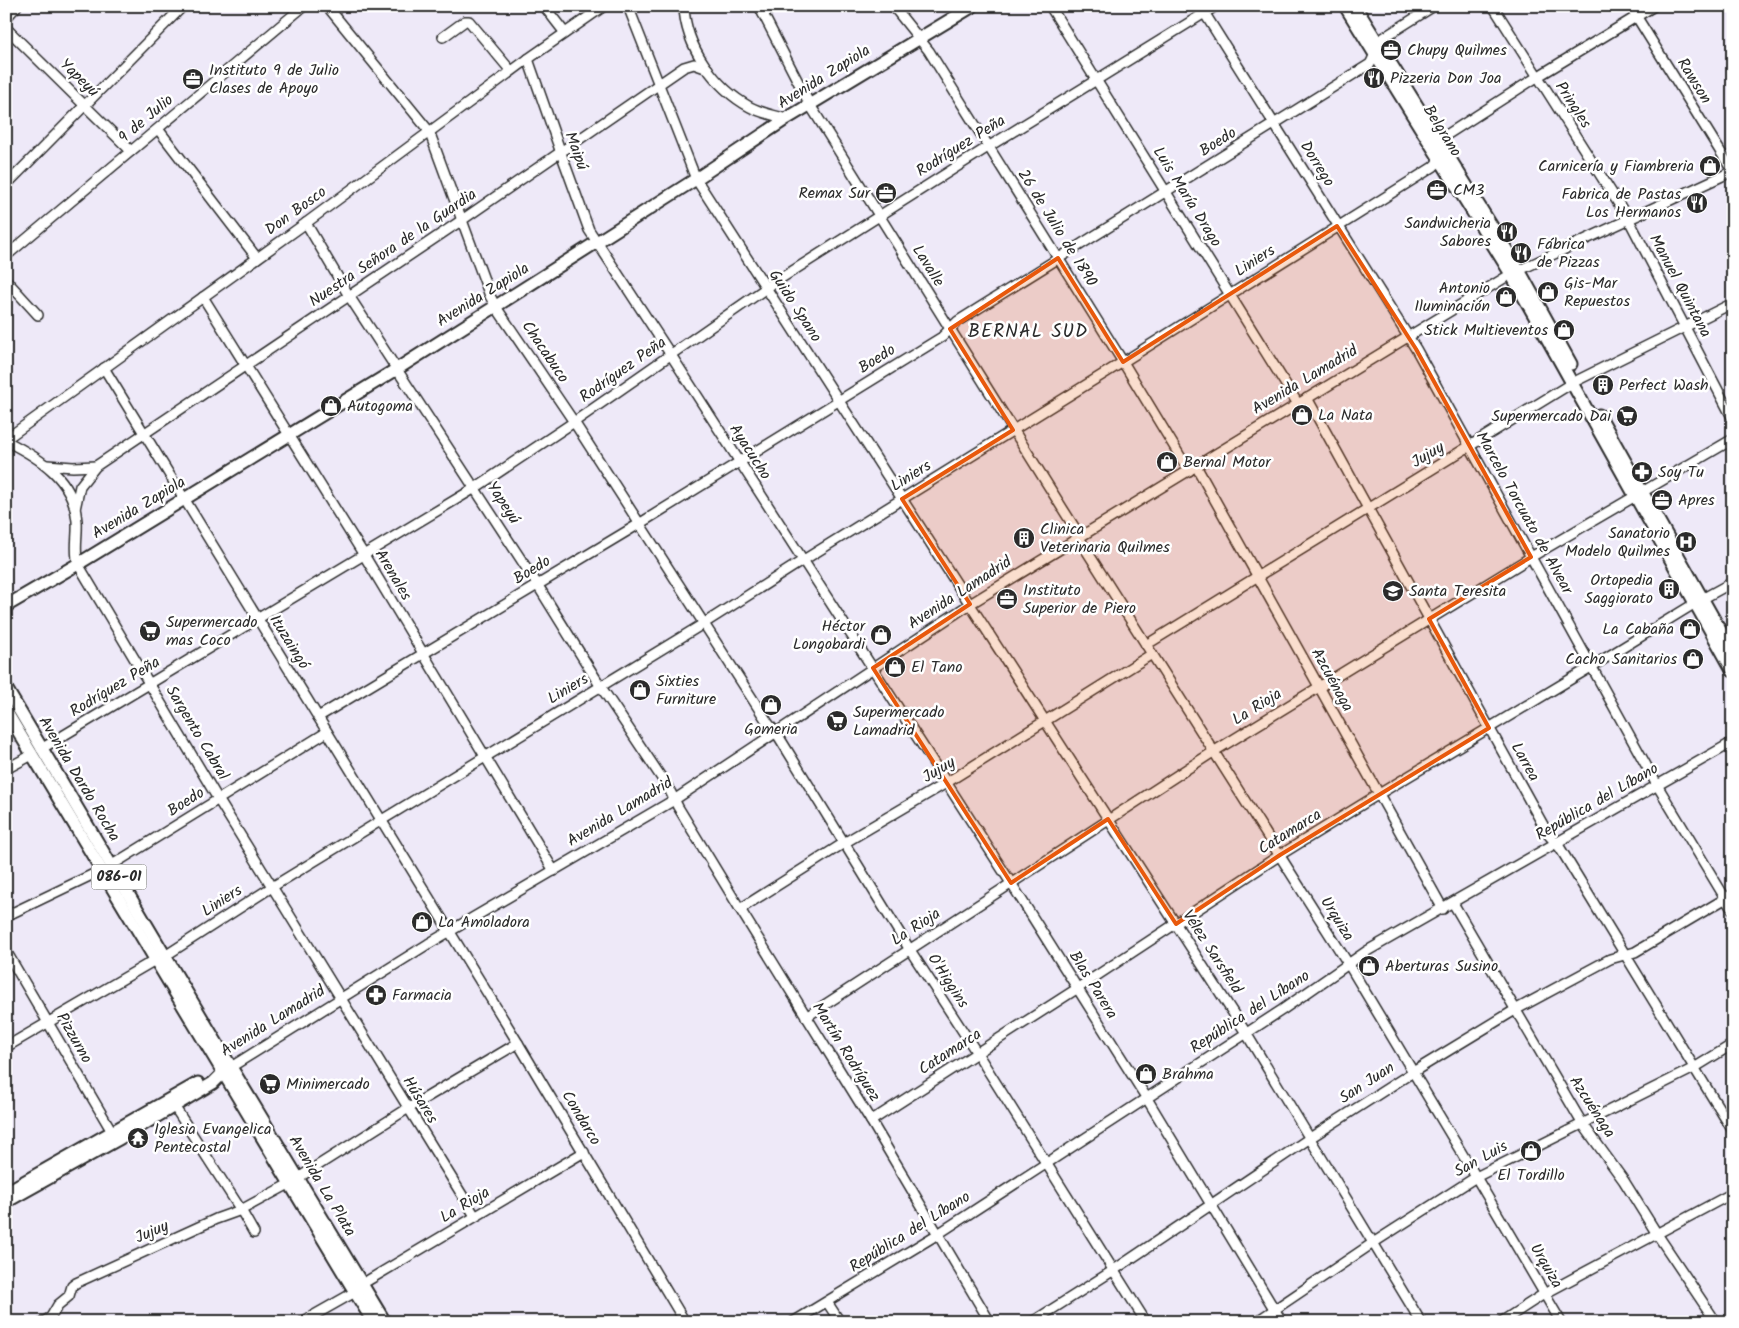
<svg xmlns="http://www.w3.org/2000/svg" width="1739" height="1328" font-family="Kalam,sans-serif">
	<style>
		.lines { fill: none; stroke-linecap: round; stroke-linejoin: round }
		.minor-casing { stroke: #2b2b2b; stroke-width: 12 }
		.major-casing { stroke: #2b2b2b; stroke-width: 15 }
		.minor { stroke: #fff; stroke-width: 9 }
		.major { stroke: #fff; stroke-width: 11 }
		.marked { fill: #e8590c; fill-opacity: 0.2; stroke: #e8590c; stroke-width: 4; stroke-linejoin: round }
		.labels { text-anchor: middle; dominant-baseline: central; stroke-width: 5; stroke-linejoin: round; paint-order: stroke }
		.shield { fill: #fff; stroke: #6b6b6b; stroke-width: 1 }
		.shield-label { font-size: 15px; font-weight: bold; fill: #2b2b2b }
		.poi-label { font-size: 16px; fill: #2b2b2b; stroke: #fff; text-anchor: start }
		.street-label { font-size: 16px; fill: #2b2b2b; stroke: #fff }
		.quarter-label { font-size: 19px; letter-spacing: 1px; fill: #2b2b2b; stroke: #fff }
	</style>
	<rect width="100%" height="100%" fill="#eee9f8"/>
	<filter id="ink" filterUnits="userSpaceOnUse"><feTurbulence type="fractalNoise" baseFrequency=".02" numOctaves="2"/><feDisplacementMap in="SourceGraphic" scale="10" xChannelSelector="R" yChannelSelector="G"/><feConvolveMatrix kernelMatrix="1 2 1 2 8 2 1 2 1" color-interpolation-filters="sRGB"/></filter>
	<g filter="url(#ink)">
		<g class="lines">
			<!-- minor casing -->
			<g class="minor-casing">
				<g id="minor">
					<path d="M327 6 429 131 490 296 496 307 574 422 768 723 779 737 910 950 977 1053 1146 1322"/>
					<path d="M544 6 565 33"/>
					<path d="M628 6 696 179 1246 1033 1421 1322"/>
					<path d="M684 6C685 46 715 88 750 107 761 113 774 115 786 119"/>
					<path d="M759 6 810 105 1076 530 1083 545 1349 965 1476 1177 1561 1322"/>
					<path d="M893 6 929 51 1123 362 1189 471"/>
					<path d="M1050 6 1298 404"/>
					<path d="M1200 6 1416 349 1657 785 1733 911"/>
					<path d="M1493 6 1629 220 1733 419"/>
					<path d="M1630 6 1733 172"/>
					<path d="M763 14 774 6"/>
					<path d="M6 18 17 6"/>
					<path d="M6 28 131 151"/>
					<path d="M443 37 465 21H469L511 71"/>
					<path d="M528 59 561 153 589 230 597 242 671 355 1011 883 1146 1097 1282 1322"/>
					<path d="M158 129 257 258"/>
					<path d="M6 185 183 6"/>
					<path d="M306 223 349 296 537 584 601 687 669 789 678 807 740 909 871 1121 990 1322"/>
					<path d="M6 256 304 6"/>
					<path d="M6 280 38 315"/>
					<path d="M203 297 364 555 554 871"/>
					<path d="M104 368 518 1043 685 1322"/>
					<path d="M1307 398 1548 834 1560 848 1733 1131"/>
					<path d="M6 439 306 223 528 59 604 6"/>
					<path d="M6 441C40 458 74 479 77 521 78 536 74 550 78 564L218 799 475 1216"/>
					<path d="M47 465 73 467 96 466"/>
					<path d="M1196 466 1443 909"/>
					<path d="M75 509 80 486 96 466 462 220 684 67 694 64 708 69"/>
					<path d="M1146 645 1572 383 1733 303"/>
					<path d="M318 717 639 524 942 337 958 321 1370 64C1376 55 1375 45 1383 38L1434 6"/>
					<path d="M41 749 475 488 574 422 772 284 988 147 1216 6"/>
					<path d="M6 769 32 755"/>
					<path d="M112 865 327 732"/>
					<path d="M1453 903 1582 1123 1624 1181 1657 1234 1716 1322"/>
					<path d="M740 909 844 843 946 783 1152 654"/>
					<path d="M6 916 102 870"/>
					<path d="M6 951 114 1135"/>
					<path d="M165 956 272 887 703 624 802 561 1123 362 1433 167 1437 163 1440 143 1445 136 1537 77 1654 6"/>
					<path d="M806 1017 1213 752 1531 557 1733 439"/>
					<path d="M6 1047 155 960"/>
					<path d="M231 1067 428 944 674 800 970 604 1511 274 1733 171"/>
					<path d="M174 1106 241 1210 254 1233"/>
					<path d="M871 1121 1078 988 1280 855 1379 794 1591 667 1702 599 1733 582"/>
					<path d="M298 1178 407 1109 518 1043"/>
					<path d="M362 1284 584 1152"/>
					<path d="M827 1302 840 1322"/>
					<path d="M43 1322 51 1317 58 1305 69 1296 72 1286 76 1283 216 1219 241 1210 289 1184"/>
					<path d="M302 1322 355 1292"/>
					<path d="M793 1322 938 1234 1282 1010 1367 951 1733 742"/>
					<path d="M1032 1322 1114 1270 1310 1138 1413 1072 1515 1010 1610 959 1635 952 1733 894"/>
					<path d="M1256 1322 1373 1243 1476 1177 1694 1068 1733 1044"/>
					<path d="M1501 1322 1544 1294 1733 1193"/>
				</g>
			</g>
			<!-- major casing -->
			<g class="major-casing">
				<g id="major">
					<path d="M1345 6 1511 274 1733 671"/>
					<path d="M1355 6 1519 270 1571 364"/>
					<path d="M1599 415 1733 653"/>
					<path d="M6 606 78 564 397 369 696 179 786 119 973 6"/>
					<path d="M6 688 231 1067 385 1322"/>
					<path d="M6 711 373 1322"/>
					<path d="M6 1192 198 1083"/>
					<path d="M6 1202 117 1140 213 1083 227 1069"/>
				</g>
			</g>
			<!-- minor -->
			<use href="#minor" class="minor"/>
			<!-- major -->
			<use href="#major" class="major"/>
		</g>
	</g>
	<!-- marked area -->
	<path class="marked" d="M1337 226 1416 349 1531 557 1429 619 1489 728 1280 855 1176 924 1108 819 1011 883 873 668 970 604 902 499 1013 430 950 329 1058 258 1123 362Z"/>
	<!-- icons -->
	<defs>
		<g id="office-disc" transform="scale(1.125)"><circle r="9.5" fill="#2b2b2b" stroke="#fff"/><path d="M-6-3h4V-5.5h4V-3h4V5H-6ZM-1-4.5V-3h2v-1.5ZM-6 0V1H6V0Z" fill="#fff"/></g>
		<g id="restaurant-disc" transform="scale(1.125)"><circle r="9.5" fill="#2b2b2b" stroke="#fff"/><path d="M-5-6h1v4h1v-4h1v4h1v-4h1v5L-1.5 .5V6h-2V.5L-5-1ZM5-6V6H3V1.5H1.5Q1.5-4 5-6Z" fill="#fff"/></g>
		<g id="shop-disc" transform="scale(1.125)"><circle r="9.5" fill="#2b2b2b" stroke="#fff"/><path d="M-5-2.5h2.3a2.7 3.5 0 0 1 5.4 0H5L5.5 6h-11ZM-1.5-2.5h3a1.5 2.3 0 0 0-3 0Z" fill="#fff"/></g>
		<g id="building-disc" transform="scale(1.125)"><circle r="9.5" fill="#2b2b2b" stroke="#fff"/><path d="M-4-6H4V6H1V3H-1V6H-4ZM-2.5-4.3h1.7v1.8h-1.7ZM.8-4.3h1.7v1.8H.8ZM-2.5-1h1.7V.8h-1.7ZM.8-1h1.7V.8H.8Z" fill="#fff"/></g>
		<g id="supermarket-disc" transform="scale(1.125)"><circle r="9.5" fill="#2b2b2b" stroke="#fff"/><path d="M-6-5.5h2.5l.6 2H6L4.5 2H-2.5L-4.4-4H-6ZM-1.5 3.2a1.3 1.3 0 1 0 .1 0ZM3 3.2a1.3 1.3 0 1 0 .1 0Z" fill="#fff"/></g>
		<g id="pharmacy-disc" transform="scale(1.125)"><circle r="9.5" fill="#2b2b2b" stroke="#fff"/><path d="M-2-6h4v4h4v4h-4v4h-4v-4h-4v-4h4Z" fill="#fff"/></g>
		<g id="hospital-disc" transform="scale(1.125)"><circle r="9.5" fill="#2b2b2b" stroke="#fff"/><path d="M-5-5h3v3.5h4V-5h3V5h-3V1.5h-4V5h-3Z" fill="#fff"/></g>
		<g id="school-disc" transform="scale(1.125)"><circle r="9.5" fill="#2b2b2b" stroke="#fff"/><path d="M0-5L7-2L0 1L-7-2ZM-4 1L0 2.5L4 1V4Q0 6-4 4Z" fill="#fff"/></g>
		<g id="temple-disc" transform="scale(1.125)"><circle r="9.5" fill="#2b2b2b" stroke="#fff"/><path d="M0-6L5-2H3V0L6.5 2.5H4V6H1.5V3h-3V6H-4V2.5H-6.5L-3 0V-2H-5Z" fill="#fff"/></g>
	</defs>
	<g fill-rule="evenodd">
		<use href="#office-disc" x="1391" y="50"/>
		<use href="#restaurant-disc" x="1374" y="78"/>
		<use href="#office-disc" x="193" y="79"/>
		<use href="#shop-disc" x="1710" y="166"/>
		<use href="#office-disc" x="1437" y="190"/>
		<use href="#office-disc" x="886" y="193"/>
		<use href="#restaurant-disc" x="1697" y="203"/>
		<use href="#restaurant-disc" x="1507" y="232"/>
		<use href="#restaurant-disc" x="1521" y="253"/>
		<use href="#shop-disc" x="1548" y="292"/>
		<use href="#shop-disc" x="1506" y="297"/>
		<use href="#shop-disc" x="1564" y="330"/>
		<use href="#building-disc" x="1603" y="385"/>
		<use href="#shop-disc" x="331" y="406"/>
		<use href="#shop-disc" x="1302" y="415"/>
		<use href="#supermarket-disc" x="1627" y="416"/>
		<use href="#shop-disc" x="1167" y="462"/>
		<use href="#pharmacy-disc" x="1642" y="472"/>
		<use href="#office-disc" x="1662" y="500"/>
		<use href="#building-disc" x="1024" y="538"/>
		<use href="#hospital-disc" x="1686" y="542"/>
		<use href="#building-disc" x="1669" y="589"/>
		<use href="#school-disc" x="1393" y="591"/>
		<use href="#office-disc" x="1007" y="599"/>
		<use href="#shop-disc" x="1690" y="629"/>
		<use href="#supermarket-disc" x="150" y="631"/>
		<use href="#shop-disc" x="881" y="635"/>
		<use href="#shop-disc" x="1693" y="659"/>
		<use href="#shop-disc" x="895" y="667"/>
		<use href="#shop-disc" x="640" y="690"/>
		<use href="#shop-disc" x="771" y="705"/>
		<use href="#supermarket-disc" x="837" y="721"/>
		<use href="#shop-disc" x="422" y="922"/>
		<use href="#shop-disc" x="1369" y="966"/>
		<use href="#pharmacy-disc" x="376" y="995"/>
		<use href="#shop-disc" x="1146" y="1074"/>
		<use href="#supermarket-disc" x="270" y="1084"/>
		<use href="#temple-disc" x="138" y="1138"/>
		<use href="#shop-disc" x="1531" y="1151"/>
	</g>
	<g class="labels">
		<!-- shield labels -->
		<rect class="shield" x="91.5" y="864.5" width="55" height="25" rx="4"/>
		<g class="shield-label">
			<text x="119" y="877">086-01</text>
		</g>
		<!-- poi labels -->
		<g class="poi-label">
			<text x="1407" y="50">Chupy Quilmes</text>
			<text x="209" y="70">Instituto 9 de Julio<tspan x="209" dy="18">Clases de Apoyo</tspan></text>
			<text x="1390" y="78">Pizzeria Don Joa</text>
			<text x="1694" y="166" text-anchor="end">Carnicería y Fiambreria</text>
			<text x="1453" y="190">CM3</text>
			<text x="870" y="193" text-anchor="end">Remax Sur</text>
			<text x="1681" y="194" text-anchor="end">Fabrica de Pastas<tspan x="1681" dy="18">Los Hermanos</tspan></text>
			<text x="1491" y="223" text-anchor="end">Sandwicheria<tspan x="1491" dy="18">Sabores</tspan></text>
			<text x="1537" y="244">Fábrica<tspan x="1537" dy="18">de Pizzas</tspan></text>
			<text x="1564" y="283">Gis-Mar<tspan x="1564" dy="18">Repuestos</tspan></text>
			<text x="1490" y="288" text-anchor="end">Antonio<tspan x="1490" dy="18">Iluminación</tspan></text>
			<text x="1548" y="330" text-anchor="end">Stick Multieventos</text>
			<text x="1619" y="385">Perfect Wash</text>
			<text x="347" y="406">Autogoma</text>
			<text x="1318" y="415">La Nata</text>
			<text x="1611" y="416" text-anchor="end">Supermercado Dai</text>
			<text x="1183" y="462">Bernal Motor</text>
			<text x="1658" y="472">Soy Tu</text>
			<text x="1678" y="500">Apres</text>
			<text x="1040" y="529">Clinica<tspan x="1040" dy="18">Veterinaria Quilmes</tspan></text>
			<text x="1670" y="533" text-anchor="end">Sanatorio<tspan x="1670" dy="18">Modelo Quilmes</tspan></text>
			<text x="1653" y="580" text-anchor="end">Ortopedia<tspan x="1653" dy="18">Saggiorato</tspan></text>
			<text x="1023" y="590">Instituto<tspan x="1023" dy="18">Superior de Piero</tspan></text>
			<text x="1409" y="591">Santa Teresita</text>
			<text x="166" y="622">Supermercado<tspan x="166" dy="18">mas Coco</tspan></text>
			<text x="865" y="626" text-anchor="end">Héctor<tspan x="865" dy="18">Longobardi</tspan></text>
			<text x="1674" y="629" text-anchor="end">La Cabaña</text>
			<text x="1677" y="659" text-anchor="end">Cacho Sanitarios</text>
			<text x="911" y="667">El Tano</text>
			<text x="656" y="681">Sixties<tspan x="656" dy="18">Furniture</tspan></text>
			<text x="853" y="712">Supermercado<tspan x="853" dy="18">Lamadrid</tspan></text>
			<text x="771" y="729" text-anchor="middle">Gomeria</text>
			<text x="438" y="922">La Amoladora</text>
			<text x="1385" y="966">Aberturas Susino</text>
			<text x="392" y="995">Farmacia</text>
			<text x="1162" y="1074">Brahma</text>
			<text x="286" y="1084">Minimercado</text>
			<text x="154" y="1129">Iglesia Evangelica<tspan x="154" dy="18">Pentecostal</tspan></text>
			<text x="1531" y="1175" text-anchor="middle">El Tordillo</text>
		</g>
		<!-- street labels -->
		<g class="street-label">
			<text transform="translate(824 77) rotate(-32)">Avenida Zapiola</text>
			<text transform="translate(79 78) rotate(44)">Yapeyú</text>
			<text transform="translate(1694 81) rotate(58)">Rawson</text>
			<text transform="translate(1573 105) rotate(57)">Pringles</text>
			<text transform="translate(146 119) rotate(-40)">9 de Julio</text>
			<text transform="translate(1442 131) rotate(58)">Belgrano</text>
			<text transform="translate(1218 142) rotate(-32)">Boedo</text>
			<text transform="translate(961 146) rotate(-32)">Rodríguez Peña</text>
			<text transform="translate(576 151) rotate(70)">Maipú</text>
			<text transform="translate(1317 164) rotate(58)">Dorrego</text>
			<text transform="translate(1187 197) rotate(58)">Luis María Drago</text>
			<text transform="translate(296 211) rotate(-36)">Don Bosco</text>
			<text transform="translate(1057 228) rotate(58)">26 de Julio de 1890</text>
			<text transform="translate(393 248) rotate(-34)">Nuestra Señora de la Guardia</text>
			<text transform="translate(1255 261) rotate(-33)">Liniers</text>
			<text transform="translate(928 266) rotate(58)">Lavalle</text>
			<text transform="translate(1680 286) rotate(62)">Manuel Quintana</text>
			<text transform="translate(483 295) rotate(-32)">Avenida Zapiola</text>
			<text transform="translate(795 306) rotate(57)">Guido Spano</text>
			<text transform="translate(545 352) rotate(56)">Chacabuco</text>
			<text transform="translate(877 359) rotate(-32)">Boedo</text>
			<text transform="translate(623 370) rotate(-35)">Rodríguez Peña</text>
			<text transform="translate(1305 380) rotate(-31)">Avenida Lamadrid</text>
			<text transform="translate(750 452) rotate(57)">Ayacucho</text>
			<text transform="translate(1428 455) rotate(-31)">Jujuy</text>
			<text transform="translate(911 476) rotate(-32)">Liniers</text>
			<text transform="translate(503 503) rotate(57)">Yapeyú</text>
			<text transform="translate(139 508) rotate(-31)">Avenida Zapiola</text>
			<text transform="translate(1524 513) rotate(61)">Marcelo Torcuato de Alvear</text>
			<text transform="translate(532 570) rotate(-31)">Boedo</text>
			<text transform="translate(393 575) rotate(59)">Arenales</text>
			<text transform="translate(960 593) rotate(-33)">Avenida Lamadrid</text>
			<text transform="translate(289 642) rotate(58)">Ituzaingó</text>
			<text transform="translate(1332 680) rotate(61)">Azcuénaga</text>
			<text transform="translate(115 687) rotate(-31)">Rodríguez Peña</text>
			<text transform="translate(568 689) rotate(-31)">Liniers</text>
			<text transform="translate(1257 707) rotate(-32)">La Rioja</text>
			<text transform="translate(197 733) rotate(59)">Sargento Cabral</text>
			<text transform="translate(1525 762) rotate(61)">Larrea</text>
			<text transform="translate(939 770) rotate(-31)">Jujuy</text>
			<text transform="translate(79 779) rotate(59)">Avenida Dardo Rocha</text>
			<text transform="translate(186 802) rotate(-32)">Boedo</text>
			<text transform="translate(1597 802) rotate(-30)">República del Líbano</text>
			<text transform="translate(620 812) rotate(-31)">Avenida Lamadrid</text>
			<text transform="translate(1290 832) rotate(-32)">Catamarca</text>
			<text transform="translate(222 901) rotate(-33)">Liniers</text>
			<text transform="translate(1337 919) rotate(58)">Urquiza</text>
			<text transform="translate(916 927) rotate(-33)">La Rioja</text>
			<text transform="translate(1212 952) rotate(57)">Vélez Sarsfield</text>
			<text transform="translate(948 981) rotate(57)">O'Higgins</text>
			<text transform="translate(1093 985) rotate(58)">Blas Parera</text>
			<text transform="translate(1250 1012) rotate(-33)">República del Líbano</text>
			<text transform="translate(273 1021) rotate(-32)">Avenida Lamadrid</text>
			<text transform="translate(74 1038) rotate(60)">Pizzurno</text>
			<text transform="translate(846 1052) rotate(58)">Martín Rodríguez</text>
			<text transform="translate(950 1052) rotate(-33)">Catamarca</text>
			<text transform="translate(1367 1083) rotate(-33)">San Juan</text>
			<text transform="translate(420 1100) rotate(58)">Húsares</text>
			<text transform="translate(1592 1107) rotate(57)">Azcuénaga</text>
			<text transform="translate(581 1118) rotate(59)">Condarco</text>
			<text transform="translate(1481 1159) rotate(-29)">San Luis</text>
			<text transform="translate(322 1186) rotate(59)">Avenida La Plata</text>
			<text transform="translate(465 1205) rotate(-31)">La Rioja</text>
			<text transform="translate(152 1232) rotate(-24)">Jujuy</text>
			<text transform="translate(910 1232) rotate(-32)">República del Líbano</text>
			<text transform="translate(1546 1266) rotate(60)">Urquiza</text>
		</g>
		<!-- quarter labels -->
		<g class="quarter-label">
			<text x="1028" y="332">BERNAL SUD</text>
		</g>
	</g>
	<!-- margin -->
	<rect width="1739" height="1328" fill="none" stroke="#fff" stroke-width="25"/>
	<rect x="12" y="12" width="1714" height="1303" fill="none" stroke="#2b2b2b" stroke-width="2" filter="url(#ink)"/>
</svg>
